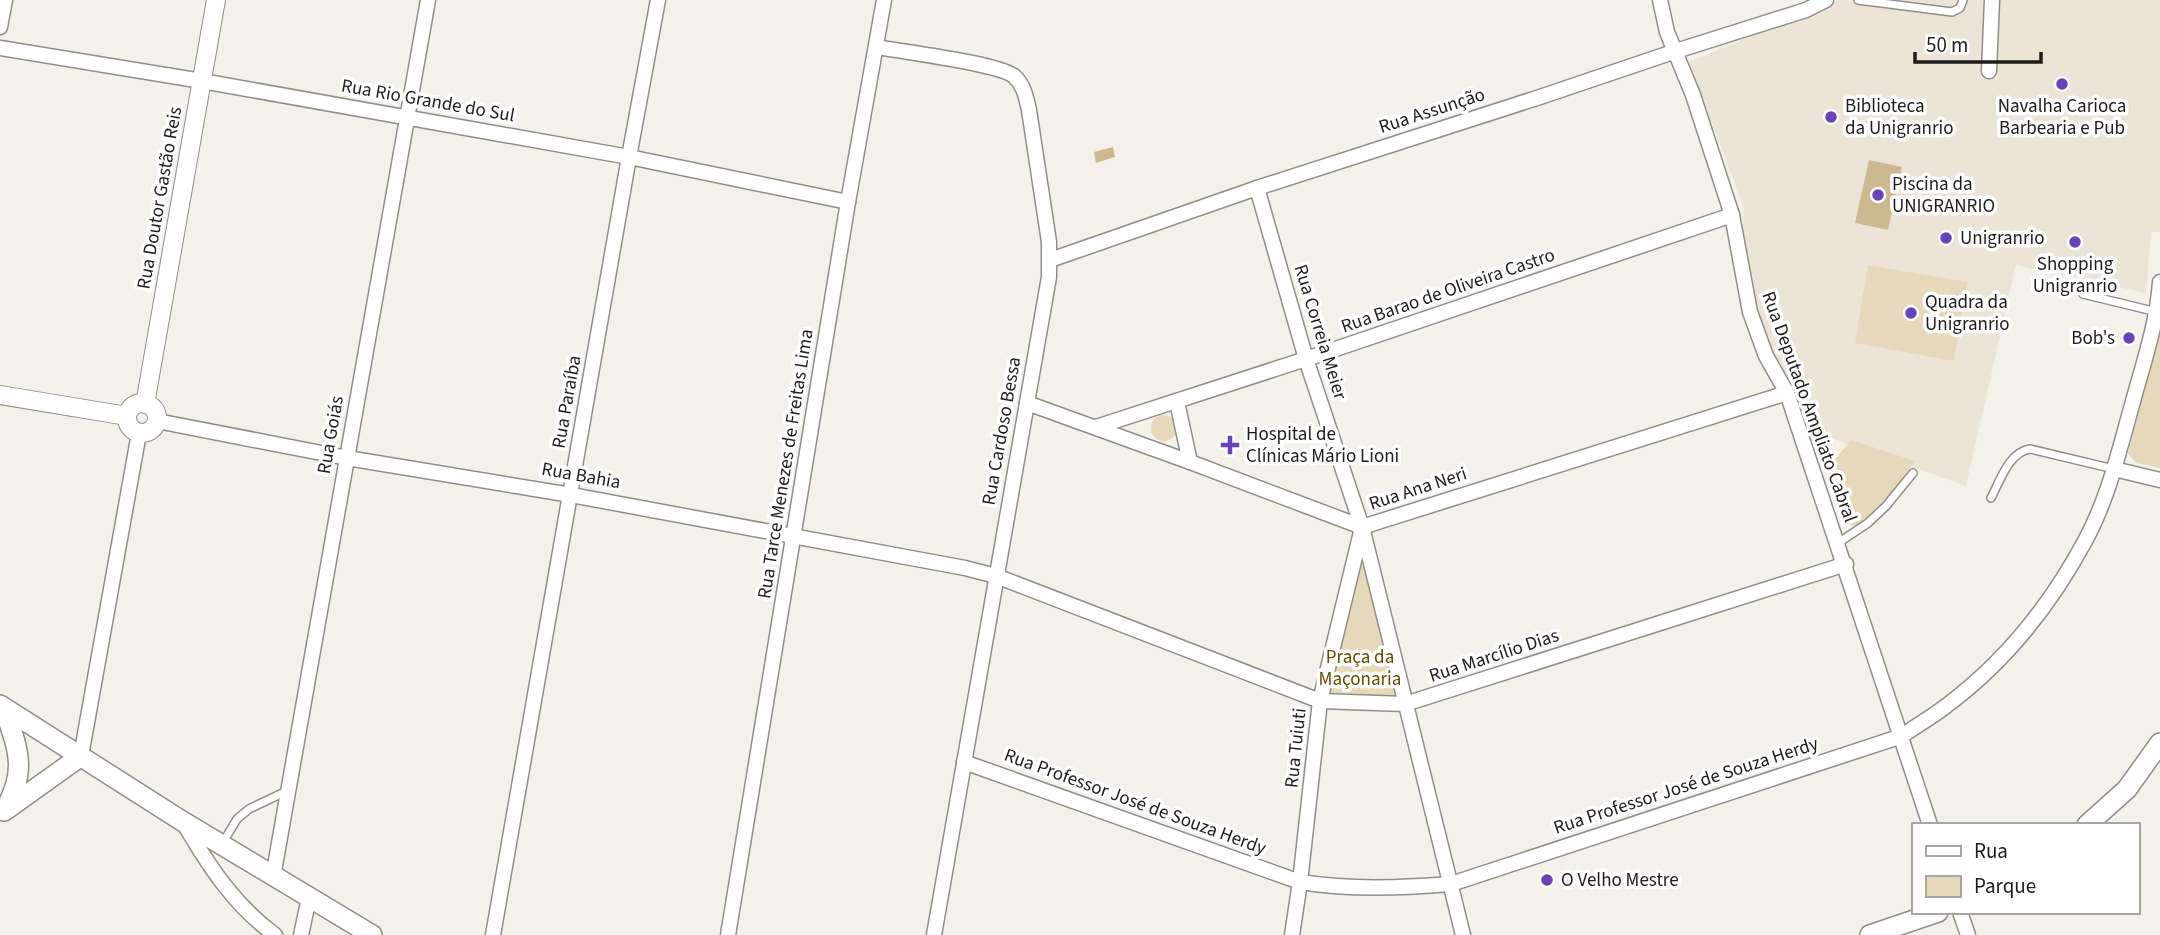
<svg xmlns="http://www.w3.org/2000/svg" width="2160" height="935" font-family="'Source Sans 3',sans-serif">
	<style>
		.built { fill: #ebe4d7 }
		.green { fill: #e6d8ba }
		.water { fill: #cdb98f }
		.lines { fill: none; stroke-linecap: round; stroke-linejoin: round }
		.service-casing { stroke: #918e88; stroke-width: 10 }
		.minor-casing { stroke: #918e88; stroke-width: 17 }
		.tertiary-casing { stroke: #918e88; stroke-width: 20 }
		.secondary-casing { stroke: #918e88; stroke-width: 22 }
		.service { stroke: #fff; stroke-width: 7 }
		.minor { stroke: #fff; stroke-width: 14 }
		.tertiary { stroke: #fff; stroke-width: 18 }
		.secondary { stroke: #fff; stroke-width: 19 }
		.poi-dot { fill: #6941b9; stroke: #fff; stroke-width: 2.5 }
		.labels { text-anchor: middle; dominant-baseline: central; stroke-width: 7; stroke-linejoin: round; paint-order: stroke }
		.street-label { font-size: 19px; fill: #1e1d1b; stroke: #fff }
		.poi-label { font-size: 19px; fill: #1e1d1b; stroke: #fff; text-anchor: start }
		.park-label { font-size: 19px; fill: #694d00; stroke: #fff }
	</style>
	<rect width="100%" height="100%" fill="#f4f1eb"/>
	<!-- built -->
	<path class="built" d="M1839 0H2160V232H2151L2146 293 2016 265 1966 486 1806 429 1792 383 1773 363 1753 308 1742 244 1744 208 1689 62Z"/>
	<!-- green -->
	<g class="green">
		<path d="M1868 265 1967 282 1954 361 1855 343Z"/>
		<path d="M2160 327V468L2136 463 2128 453Z"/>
		<circle cx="1164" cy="428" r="13"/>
		<path d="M1851 440 1915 461 1886 499 1858 526 1846 524 1829 479 1831 464Z"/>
		<path d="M1355 529 1400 700 1323 697Z"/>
	</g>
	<!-- water -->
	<g class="water">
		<path d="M1113 147 1115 157 1096 163 1094 152Z"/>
		<path d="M1869 160 1902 167 1888 230 1855 223Z"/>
	</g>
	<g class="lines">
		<!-- service casing -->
		<g class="service-casing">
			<g id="service">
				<path d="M1858 0 1952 12 1960 8 1963 0"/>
				<path d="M2083 294 2157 312"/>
				<path d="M1991 498C2000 481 2009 452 2030 449L2114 469"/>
				<path d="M1838 543 1868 523 1886 506 1913 473"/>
				<path d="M222 844 237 819 249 809 289 790"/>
			</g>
		</g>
		<!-- minor casing -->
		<g class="minor-casing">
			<g id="minor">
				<path d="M1660 0 1667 32 1693 95 1732 215 1750 312 1766 356 1787 393 1930 825"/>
				<path d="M0 27 5 0"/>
				<path d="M877 47C903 52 997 63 1014 76 1024 85 1026 97 1029 110L1049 242V277L934 935"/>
				<path d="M0 48 202 81 629 157 848 202"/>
				<path d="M1989 71 1992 0"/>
				<path d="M1257 188 1306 359 1362 527 1463 935"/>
				<path d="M1050 260 1257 188 1540 97 1676 51 1806 10 1826 0"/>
				<path d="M1177 402 1190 462"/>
				<path d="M1027 403 1190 462 1362 527 1787 393"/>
				<path d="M157 421 347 458 571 495 965 568 996 576 1320 701 1405 704 1846 564"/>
				<path d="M1096 427 1306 359 1732 215"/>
				<path d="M2114 469 2160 480"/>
				<path d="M81 756 139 433"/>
				<path d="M964 762 1300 882C1351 890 1400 888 1451 884L1902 736C1916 726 1932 717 1946 706 2004 663 2051 604 2085 541 2108 499 2119 451 2132 405 2143 364 2157 324 2160 282"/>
				<path d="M183 822C208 865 234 905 275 935"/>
				<path d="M273 877 428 0"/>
				<path d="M1960 912 1968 935"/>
				<path d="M301 935 309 898"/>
				<path d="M493 935 629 157 658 0"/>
				<path d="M728 935 848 202 884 0"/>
				<path d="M1292 935 1300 882 1320 701 1361 532"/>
			</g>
		</g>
		<!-- tertiary casing -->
		<g class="tertiary-casing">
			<g id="tertiary">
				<path d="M0 395 127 416"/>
				<circle cx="142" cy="418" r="15"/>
				<path d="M145 404 216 0"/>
			</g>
		</g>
		<!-- secondary casing -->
		<g class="secondary-casing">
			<g id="secondary">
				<path d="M0 705 182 821 372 935"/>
				<path d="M7 809 81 756"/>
				<path d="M4 811C28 771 18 749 4 708"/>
				<path d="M2087 825 2127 789 2160 743"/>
				<path d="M1870 935 1938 912"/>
			</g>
		</g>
		<!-- service -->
		<use href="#service" class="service"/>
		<!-- minor -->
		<use href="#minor" class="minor"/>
		<!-- tertiary -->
		<use href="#tertiary" class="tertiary"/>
		<!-- secondary -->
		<use href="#secondary" class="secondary"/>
	</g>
	<!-- markers -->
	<g class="poi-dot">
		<circle cx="2062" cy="84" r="7"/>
		<circle cx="1831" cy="117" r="7"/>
		<circle cx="1878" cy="195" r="7"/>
		<circle cx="1946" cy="238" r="7"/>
		<circle cx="2075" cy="242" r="7"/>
		<circle cx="1911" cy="313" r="7"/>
		<circle cx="2129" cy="338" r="7"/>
		<path d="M1226.5 434.5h7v7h7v7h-7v7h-7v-7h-7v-7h7z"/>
		<circle cx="1547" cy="880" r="7"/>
	</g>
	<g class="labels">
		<!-- street labels -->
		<g class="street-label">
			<text transform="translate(428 101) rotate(10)">Rua Rio Grande do Sul</text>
			<text transform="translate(1432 111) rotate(-18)">Rua Assunção</text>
			<text transform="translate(160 198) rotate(-80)">Rua Doutor Gastão Reis</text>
			<text transform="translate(1448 291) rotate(-19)">Rua Barao de Oliveira Castro</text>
			<text transform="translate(1320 332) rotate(73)">Rua Correia Meier</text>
			<text transform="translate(567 402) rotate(-80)">Rua Paraíba</text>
			<text transform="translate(1809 407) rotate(70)">Rua Deputado Ampliato Cabral</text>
			<text transform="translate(1002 431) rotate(-80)">Rua Cardoso Bessa</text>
			<text transform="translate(331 435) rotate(-80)">Rua Goiás</text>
			<text transform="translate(786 464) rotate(-81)">Rua Tarce Menezes de Freitas Lima</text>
			<text transform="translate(581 476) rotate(10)">Rua Bahia</text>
			<text transform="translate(1418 489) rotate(-18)">Rua Ana Neri</text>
			<text transform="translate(1494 656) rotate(-18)">Rua Marcílio Dias</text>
			<text transform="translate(1296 748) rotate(-84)">Rua Tuiuti</text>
			<text transform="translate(1686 786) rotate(-18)">Rua Professor José de Souza Herdy</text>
			<text transform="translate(1135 802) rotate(20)">Rua Professor José de Souza Herdy</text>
		</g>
		<!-- poi labels -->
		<g class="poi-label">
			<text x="1845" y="106">Biblioteca<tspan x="1845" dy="22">da Unigranrio</tspan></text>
			<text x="2062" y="106" text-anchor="middle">Navalha Carioca<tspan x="2062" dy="22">Barbearia e Pub</tspan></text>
			<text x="1892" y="184">Piscina da<tspan x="1892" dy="22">UNIGRANRIO</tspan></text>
			<text x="1960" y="238">Unigranrio</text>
			<text x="2075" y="264" text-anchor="middle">Shopping<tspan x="2075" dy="22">Unigranrio</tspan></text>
			<text x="1925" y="302">Quadra da<tspan x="1925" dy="22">Unigranrio</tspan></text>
			<text x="2115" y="338" text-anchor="end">Bob's</text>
			<text x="1246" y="434">Hospital de<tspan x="1246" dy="22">Clínicas Mário Lioni</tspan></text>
			<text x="1561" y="880">O Velho Mestre</text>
		</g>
		<!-- park labels -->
		<g class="park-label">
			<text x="1360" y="657">Praça da<tspan x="1360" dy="22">Maçonaria</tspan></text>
		</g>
	</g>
	<!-- legend -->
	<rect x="1912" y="823" width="228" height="91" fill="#ffffff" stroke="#a5a5a4" stroke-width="2"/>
	<rect x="1926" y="846" width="35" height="10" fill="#ffffff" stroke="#a5a5a4" stroke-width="2"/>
	<text x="1974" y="858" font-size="21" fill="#1e1d1b">Rua</text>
	<rect x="1926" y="876" width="35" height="21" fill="#e6d8ba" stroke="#a5a5a4" stroke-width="2"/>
	<text x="1974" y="893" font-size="21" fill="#1e1d1b">Parque</text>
	<!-- scale -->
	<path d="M1915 52v10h126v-10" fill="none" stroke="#1e1d1b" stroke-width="3.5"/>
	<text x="1926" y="52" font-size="21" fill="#1e1d1b" stroke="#ffffff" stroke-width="5" paint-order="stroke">50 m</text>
</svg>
